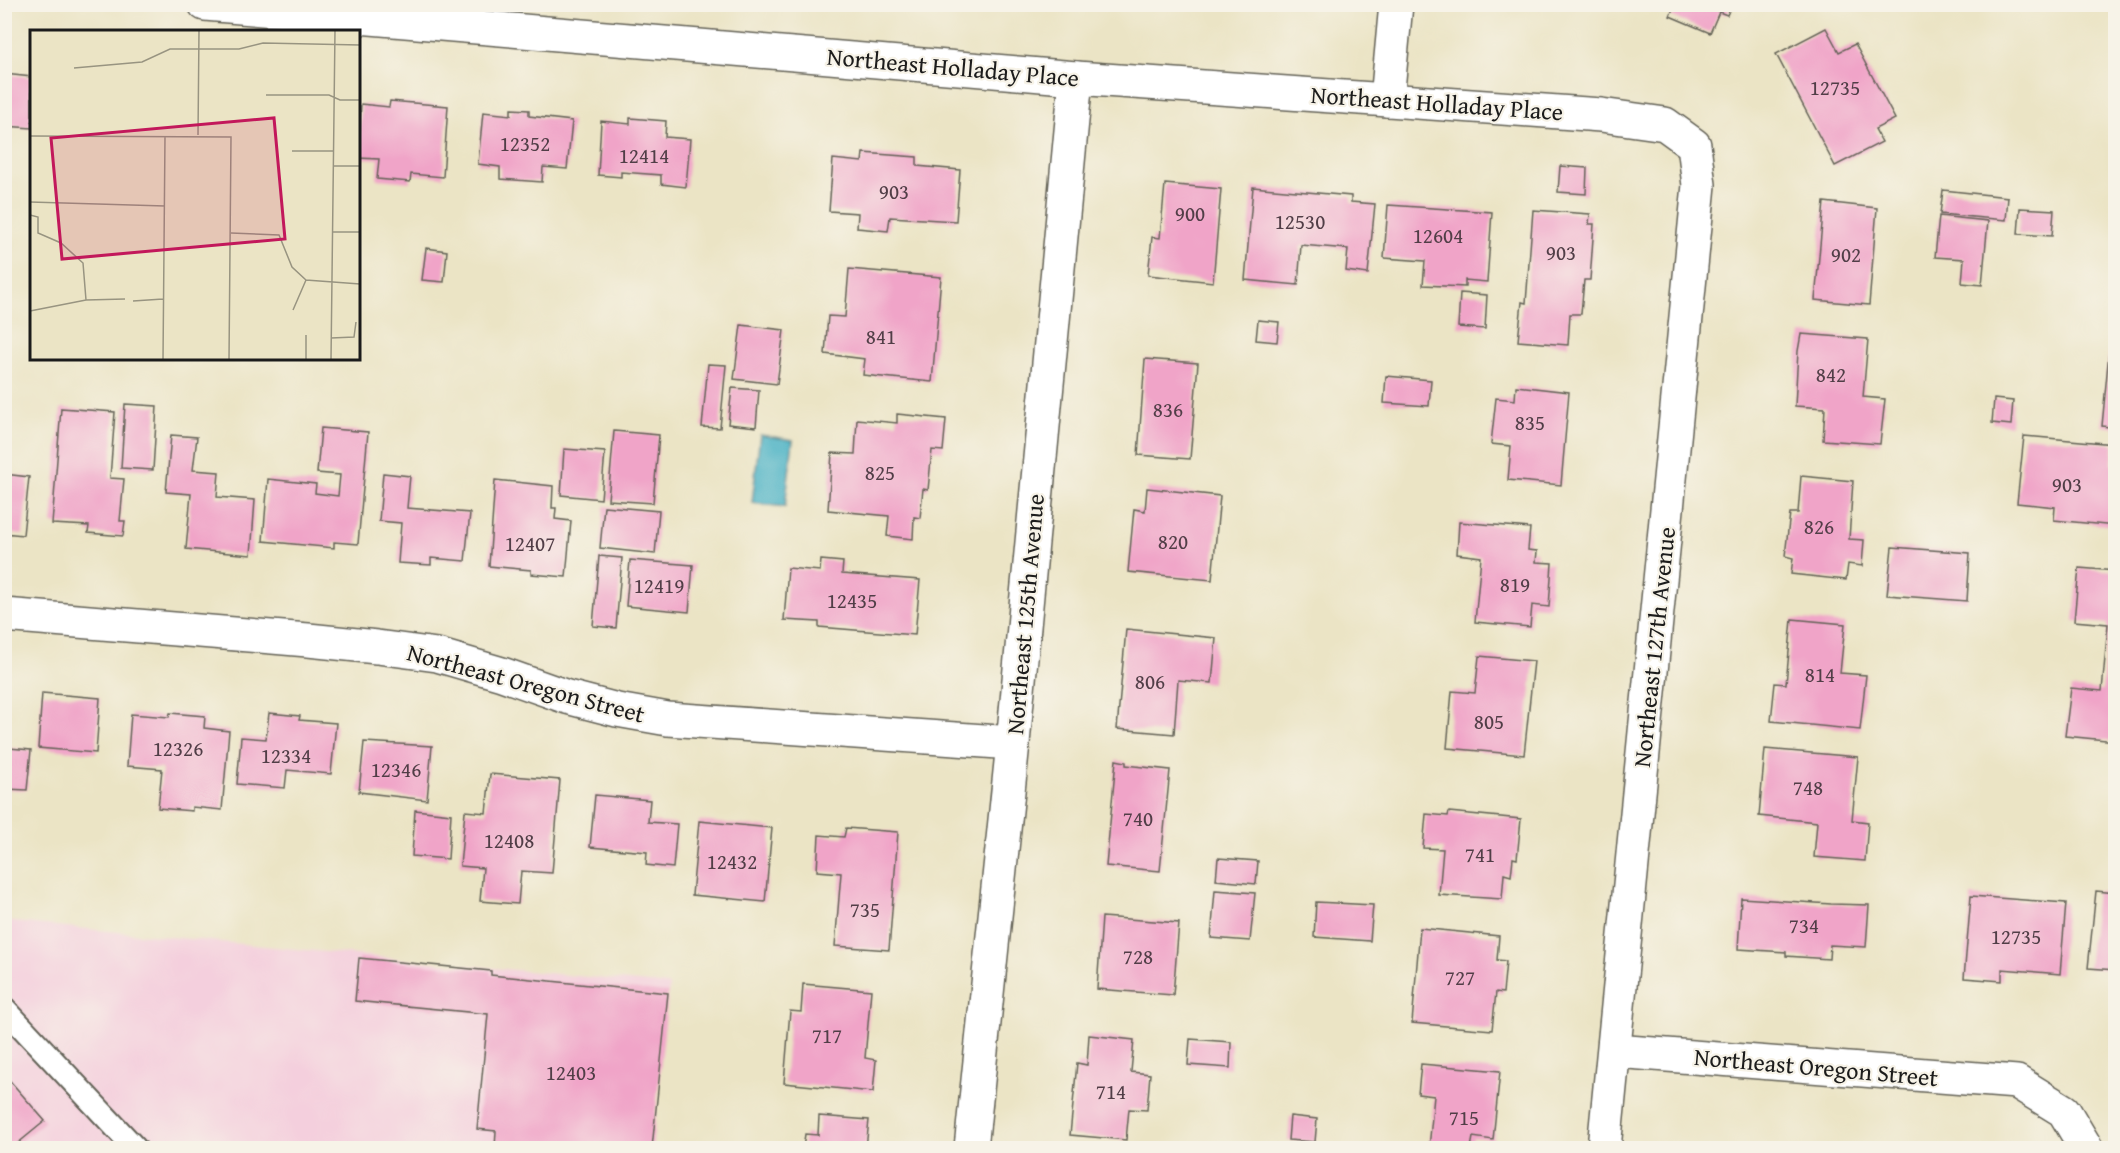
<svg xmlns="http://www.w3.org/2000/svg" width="2120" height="1153" font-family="'Gentium Book Plus',serif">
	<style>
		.built { fill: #f4cfdd }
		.water { fill: #46b1c4; stroke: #316670; stroke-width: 1.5 }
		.building { fill: #f0a4c8 }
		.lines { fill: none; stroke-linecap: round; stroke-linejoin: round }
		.service-casing { stroke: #646257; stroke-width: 26 }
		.minor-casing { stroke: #646257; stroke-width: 36 }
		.service { stroke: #fff; stroke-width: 22 }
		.minor { stroke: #fff; stroke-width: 33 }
		.labels { text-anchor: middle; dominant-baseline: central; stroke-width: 4.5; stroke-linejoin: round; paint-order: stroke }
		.number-label { font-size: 21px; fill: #513e47 }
		.street-label { font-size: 24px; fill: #1c1c1c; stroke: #f7f3e8 }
		.inset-road { fill: none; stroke: #989481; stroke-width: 1.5 }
		.view { fill: #c2185b; fill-opacity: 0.15; stroke: #c2185b; stroke-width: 3 }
		.inset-edge { fill: none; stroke: #1c1c1c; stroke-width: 3 }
	</style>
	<rect width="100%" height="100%" fill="#f7f3e8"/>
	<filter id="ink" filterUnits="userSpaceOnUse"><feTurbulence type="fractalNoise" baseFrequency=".0167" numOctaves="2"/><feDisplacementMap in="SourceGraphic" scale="12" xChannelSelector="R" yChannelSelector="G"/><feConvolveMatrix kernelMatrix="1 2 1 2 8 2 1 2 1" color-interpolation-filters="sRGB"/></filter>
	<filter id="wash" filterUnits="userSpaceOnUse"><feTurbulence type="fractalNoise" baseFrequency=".008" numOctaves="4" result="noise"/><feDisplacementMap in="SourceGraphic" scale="24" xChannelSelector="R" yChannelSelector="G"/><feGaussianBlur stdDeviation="1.35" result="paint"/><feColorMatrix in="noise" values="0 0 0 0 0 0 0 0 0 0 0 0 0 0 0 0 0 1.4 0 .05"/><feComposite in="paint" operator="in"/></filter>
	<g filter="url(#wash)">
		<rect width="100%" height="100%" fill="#ebe4c5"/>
		<!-- built -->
		<path class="built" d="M4 921 669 985 652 1148H5Z"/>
		<!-- water -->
		<path class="water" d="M760 435 793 440 785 507 752 503Z"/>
		<g id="blocks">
			<!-- building -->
			<g class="building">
				<path d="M1675 4H1732L1727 15 1719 12 1710 33 1670 16Z"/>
				<path d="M1826 28 1839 52 1855 44 1895 119 1875 129 1882 142 1835 166 1776 54Z"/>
				<path d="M4 74 32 77V128L4 126Z"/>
				<path d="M390 101 448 106 443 177 411 174 410 182 377 179 379 159 358 158 361 104 389 107Z"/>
				<path d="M511 109 529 110V116L572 121 567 169 543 167 542 182 500 179V167L478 164 483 112 511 115Z"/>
				<path d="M630 118 666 121 665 137 690 139 686 187 661 184V175L621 172V177L598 175 601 121 630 124Z"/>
				<path d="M863 153 917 157V166L960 170 956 221 890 217 888 231 857 228 858 213 829 211 833 159 862 162Z"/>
				<path d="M1560 166 1587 168 1586 194 1558 192Z"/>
				<path d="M1165 184 1221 189 1213 282 1148 275 1152 237 1160 238Z"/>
				<path d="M1253 187 1351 196V202L1375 204 1368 274 1346 271 1348 249 1301 245 1298 285 1245 280Z"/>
				<path d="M1943 190 2008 197 2006 220 1940 214Z"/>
				<path d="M1824 202 1877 208 1869 305 1815 300Z"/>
				<path d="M1388 205 1492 212 1487 282 1465 280V287L1423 285 1425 261 1384 258Z"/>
				<path d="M2020 208 2054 210 2052 236 2018 234Z"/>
				<path d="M1533 210 1590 214 1589 224H1594L1590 280H1584L1581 314H1570L1568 345 1518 341 1522 302 1526 303Z"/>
				<path d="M1939 216 1988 221 1982 285 1962 283 1964 259 1935 257Z"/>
				<path d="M426 248 447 251 444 282 422 280Z"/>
				<path d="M849 269 941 277 932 382 863 375 865 359 825 354 828 316 845 317Z"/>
				<path d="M1460 293 1487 295 1485 329 1458 327Z"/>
				<path d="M1258 320 1279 322 1277 342 1256 340Z"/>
				<path d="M741 325 784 330 777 384 734 379Z"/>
				<path d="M1801 334 1868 339 1863 397 1885 399 1880 444 1823 440 1825 408 1795 406 1798 351Z"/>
				<path d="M2110 341 2116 342V428L2102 426Z"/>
				<path d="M1145 359 1198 363 1190 459 1138 455Z"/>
				<path d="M708 364 726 365 720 428 702 427Z"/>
				<path d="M1386 376 1431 380 1429 406 1384 403Z"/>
				<path d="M1516 386 1569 392 1561 485 1508 480 1511 446 1491 444 1496 398 1515 400Z"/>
				<path d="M732 388 759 390 756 427 728 424Z"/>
				<path d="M1994 399 2013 401 2011 425 1992 423Z"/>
				<path d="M125 404 157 406 153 470 121 468Z"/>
				<path d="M61 408 115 412 110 478 124 479 120 521H125L123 536 88 533 89 526 52 524Z"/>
				<path d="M897 414 946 419 943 451 932 450 928 490 923 489 920 518 914 517 913 539 887 536 889 516 828 510 832 453 855 454 857 419 897 423Z"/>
				<path d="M321 428 368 432 358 544 334 542V548L263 541 268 479 316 484 315 493 338 496 340 475 317 473Z"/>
				<path d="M614 431 659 435 653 503 608 500Z"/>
				<path d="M171 435 197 437 193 470 219 472 217 497 255 500 251 555 186 549 191 494 166 492Z"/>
				<path d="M2024 436 2114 444 2112 465H2116V526L2054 520 2055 507 2017 503Z"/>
				<path d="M564 449 605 452 601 499 561 495Z"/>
				<path d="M383 473 410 476 407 508 470 513 465 561 431 558V565L398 563 401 523 379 521Z"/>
				<path d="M4 474 29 477 23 535 4 533Z"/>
				<path d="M1801 476 1853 481 1849 539 1864 540 1862 566 1848 564 1846 580 1791 574 1793 558 1785 556 1790 513H1798Z"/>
				<path d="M495 480 553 486 552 508H556L555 519 571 521 566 577 531 574V570L489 566Z"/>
				<path d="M1147 488 1220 496 1212 580 1128 572 1134 509 1145 511Z"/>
				<path d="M604 506 659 511 655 554 600 548Z"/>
				<path d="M1459 522 1530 528 1528 550 1537 551 1536 562 1552 563 1549 607 1532 605 1530 627 1475 622 1481 557 1457 554Z"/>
				<path d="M1892 547 1970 553 1967 601 1887 595Z"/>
				<path d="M599 556 622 558 616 628 593 626Z"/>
				<path d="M630 560 693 565 689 612 626 606Z"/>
				<path d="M821 560 843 562 842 574 920 580 915 635 819 627V622L784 620 788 568 820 571Z"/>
				<path d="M2079 568 2116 571V741L2065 736 2071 688 2102 691 2108 624 2074 621Z"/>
				<path d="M1792 619 1845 624 1840 673 1866 675 1860 730 1771 721 1775 683 1786 684Z"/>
				<path d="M1126 629 1216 638 1212 683 1178 680 1174 734 1117 729Z"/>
				<path d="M1479 656 1534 661 1524 755 1447 748 1452 691 1475 693Z"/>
				<path d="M42 693 100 698 96 753 38 748Z"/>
				<path d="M170 713 205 716 204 728 229 731 222 810 192 807V811L158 808 162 769 127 766 131 714 169 717Z"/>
				<path d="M269 713 300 716 299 720 336 723 331 774 287 770 285 788 237 784 241 737 266 739Z"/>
				<path d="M364 742 432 746 427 800 359 792Z"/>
				<path d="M9 748 31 750 27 790 6 789Z"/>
				<path d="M1765 749 1858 757 1852 820 1868 822 1865 861 1814 857 1817 822 1759 816Z"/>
				<path d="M1116 760 1126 762V765L1170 770 1160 871 1106 866Z"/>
				<path d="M490 774 560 780 552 873 521 871 518 904 480 901 483 868 460 866 465 811 486 813Z"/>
				<path d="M595 795 650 800 648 822 677 824 673 868 646 865 647 852 590 847Z"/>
				<path d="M415 810 451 814 448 859 412 856Z"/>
				<path d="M1449 812 1521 819 1517 859 1513 858 1511 876 1504 874 1502 899 1439 895 1443 849 1423 848 1426 814 1448 816Z"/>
				<path d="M699 821 772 828 765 902 692 895Z"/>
				<path d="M846 828 898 832 889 950 835 946 841 873 817 871 819 835 844 837Z"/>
				<path d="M1218 858 1258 861 1256 884 1216 880Z"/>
				<path d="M1215 890 1255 893 1250 941 1211 938Z"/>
				<path d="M2096 891 2116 893V970L2088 968Z"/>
				<path d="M1971 896 2066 903 2060 974 2002 969V981L1964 978Z"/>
				<path d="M1741 898 1831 904 1869 905 1866 947 1830 945 1829 959 1786 956V952L1738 949Z"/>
				<path d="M1316 902 1373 905 1370 941 1314 937Z"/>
				<path d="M1102 917 1179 923 1173 995 1097 989Z"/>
				<path d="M1420 928 1499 936 1497 960 1506 961 1503 993 1496 992 1492 1030 1412 1023Z"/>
				<path d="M359 958 491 971V975L668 993 652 1148H495L496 1131 477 1129 488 1014 355 1001Z"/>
				<path d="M803 984 871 990 865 1058 876 1060 873 1092 784 1083 790 1011 801 1012Z"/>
				<path d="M1089 1035 1134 1040 1131 1072 1150 1074 1147 1110 1129 1109 1126 1140 1070 1135 1077 1063 1087 1065Z"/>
				<path d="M1190 1039 1231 1042 1230 1068 1188 1065Z"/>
				<path d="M1421 1064 1500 1071 1493 1140 1473 1137 1471 1148H1429L1434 1096 1418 1094Z"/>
				<path d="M4 1074 45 1121 12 1148H4Z"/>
				<path d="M819 1116 869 1120 866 1148H803L805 1134 818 1135Z"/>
				<path d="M1290 1116 1317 1119 1315 1142 1288 1140Z"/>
			</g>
		</g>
	</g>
	<g filter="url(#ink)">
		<use href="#blocks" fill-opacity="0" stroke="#646257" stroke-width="1.5"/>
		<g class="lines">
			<!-- service casing -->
			<g class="service-casing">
				<path id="service" d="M4 1008 135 1148"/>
			</g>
			<!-- minor casing -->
			<g class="minor-casing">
				<g id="minor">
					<path d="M205 4 1076 78 1601 115 1665 124 1694 145 1699 185 1604 1148"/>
					<path d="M1387 100 1396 4"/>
					<path d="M4 615 308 640 377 647 437 655 502 674 567 697 617 710 668 719 1013 743"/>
					<path d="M1615 1051 2017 1082 2064 1111 2086 1148"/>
					<path d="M971 1148 1013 743 1076 78"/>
				</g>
			</g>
			<!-- service -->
			<use href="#service" class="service"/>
			<!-- minor -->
			<use href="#minor" class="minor"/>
		</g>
	</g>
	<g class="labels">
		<!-- number labels -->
		<g class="number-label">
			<text x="1835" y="87">12735</text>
			<text x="525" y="143">12352</text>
			<text x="644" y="155">12414</text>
			<text x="894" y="191">903</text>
			<text x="1190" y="213">900</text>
			<text x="1300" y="221">12530</text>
			<text x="1438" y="235">12604</text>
			<text x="1561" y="252">903</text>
			<text x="1846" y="254">902</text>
			<text x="881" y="336">841</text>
			<text x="1831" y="374">842</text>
			<text x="1168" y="409">836</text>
			<text x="1530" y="422">835</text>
			<text x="880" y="472">825</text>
			<text x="2067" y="484">903</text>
			<text x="1819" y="526">826</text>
			<text x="1173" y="541">820</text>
			<text x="530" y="543">12407</text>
			<text x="1515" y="584">819</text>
			<text x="659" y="585">12419</text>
			<text x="852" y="600">12435</text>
			<text x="1820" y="674">814</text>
			<text x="1150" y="681">806</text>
			<text x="1489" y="721">805</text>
			<text x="178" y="748">12326</text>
			<text x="286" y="755">12334</text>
			<text x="396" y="769">12346</text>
			<text x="1808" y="787">748</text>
			<text x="1138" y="818">740</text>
			<text x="509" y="840">12408</text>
			<text x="1480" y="854">741</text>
			<text x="732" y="861">12432</text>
			<text x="865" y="909">735</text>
			<text x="1804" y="925">734</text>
			<text x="2016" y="936">12735</text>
			<text x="1138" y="956">728</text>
			<text x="1460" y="977">727</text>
			<text x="827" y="1035">717</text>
			<text x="571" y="1072">12403</text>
			<text x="1111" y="1091">714</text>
			<text x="1464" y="1117">715</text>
		</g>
		<!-- street labels -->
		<g class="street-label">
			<text transform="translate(953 67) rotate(5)">Northeast Holladay Place</text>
			<text transform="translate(1437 103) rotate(4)">Northeast Holladay Place</text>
			<text transform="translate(1025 614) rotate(-85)">Northeast 125th Avenue</text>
			<text transform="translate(1654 647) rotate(-84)">Northeast 127th Avenue</text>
			<text transform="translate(526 683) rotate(15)">Northeast Oregon Street</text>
			<text transform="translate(1816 1067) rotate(5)">Northeast Oregon Street</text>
		</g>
	</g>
	<!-- overview -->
	<g transform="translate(30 30)">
		<rect width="330" height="330" fill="#ebe4c5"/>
		<path class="inset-road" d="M44 38 112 32 140 19H209L233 13 330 15M236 65H299L310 70H330M168 105 169 0M0 106 201 107 199 330M262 121H304M303 136H330M0 172 135 176M0 185 8 187V203L31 213 53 233 56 270M303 202H330M201 203 249 205 262 237 276 250 330 254M103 271 133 269M263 280 276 250M0 281 56 270 95 269M276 305V330M301 308 324 307 326 292M133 330 135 106M301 330 305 0"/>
		<path class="view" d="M244 88 255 209 32 229 21 108Z"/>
		<rect width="330" height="330" class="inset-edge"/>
	</g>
	<!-- margin -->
	<rect width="2120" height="1153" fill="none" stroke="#f7f3e8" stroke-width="24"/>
</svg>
